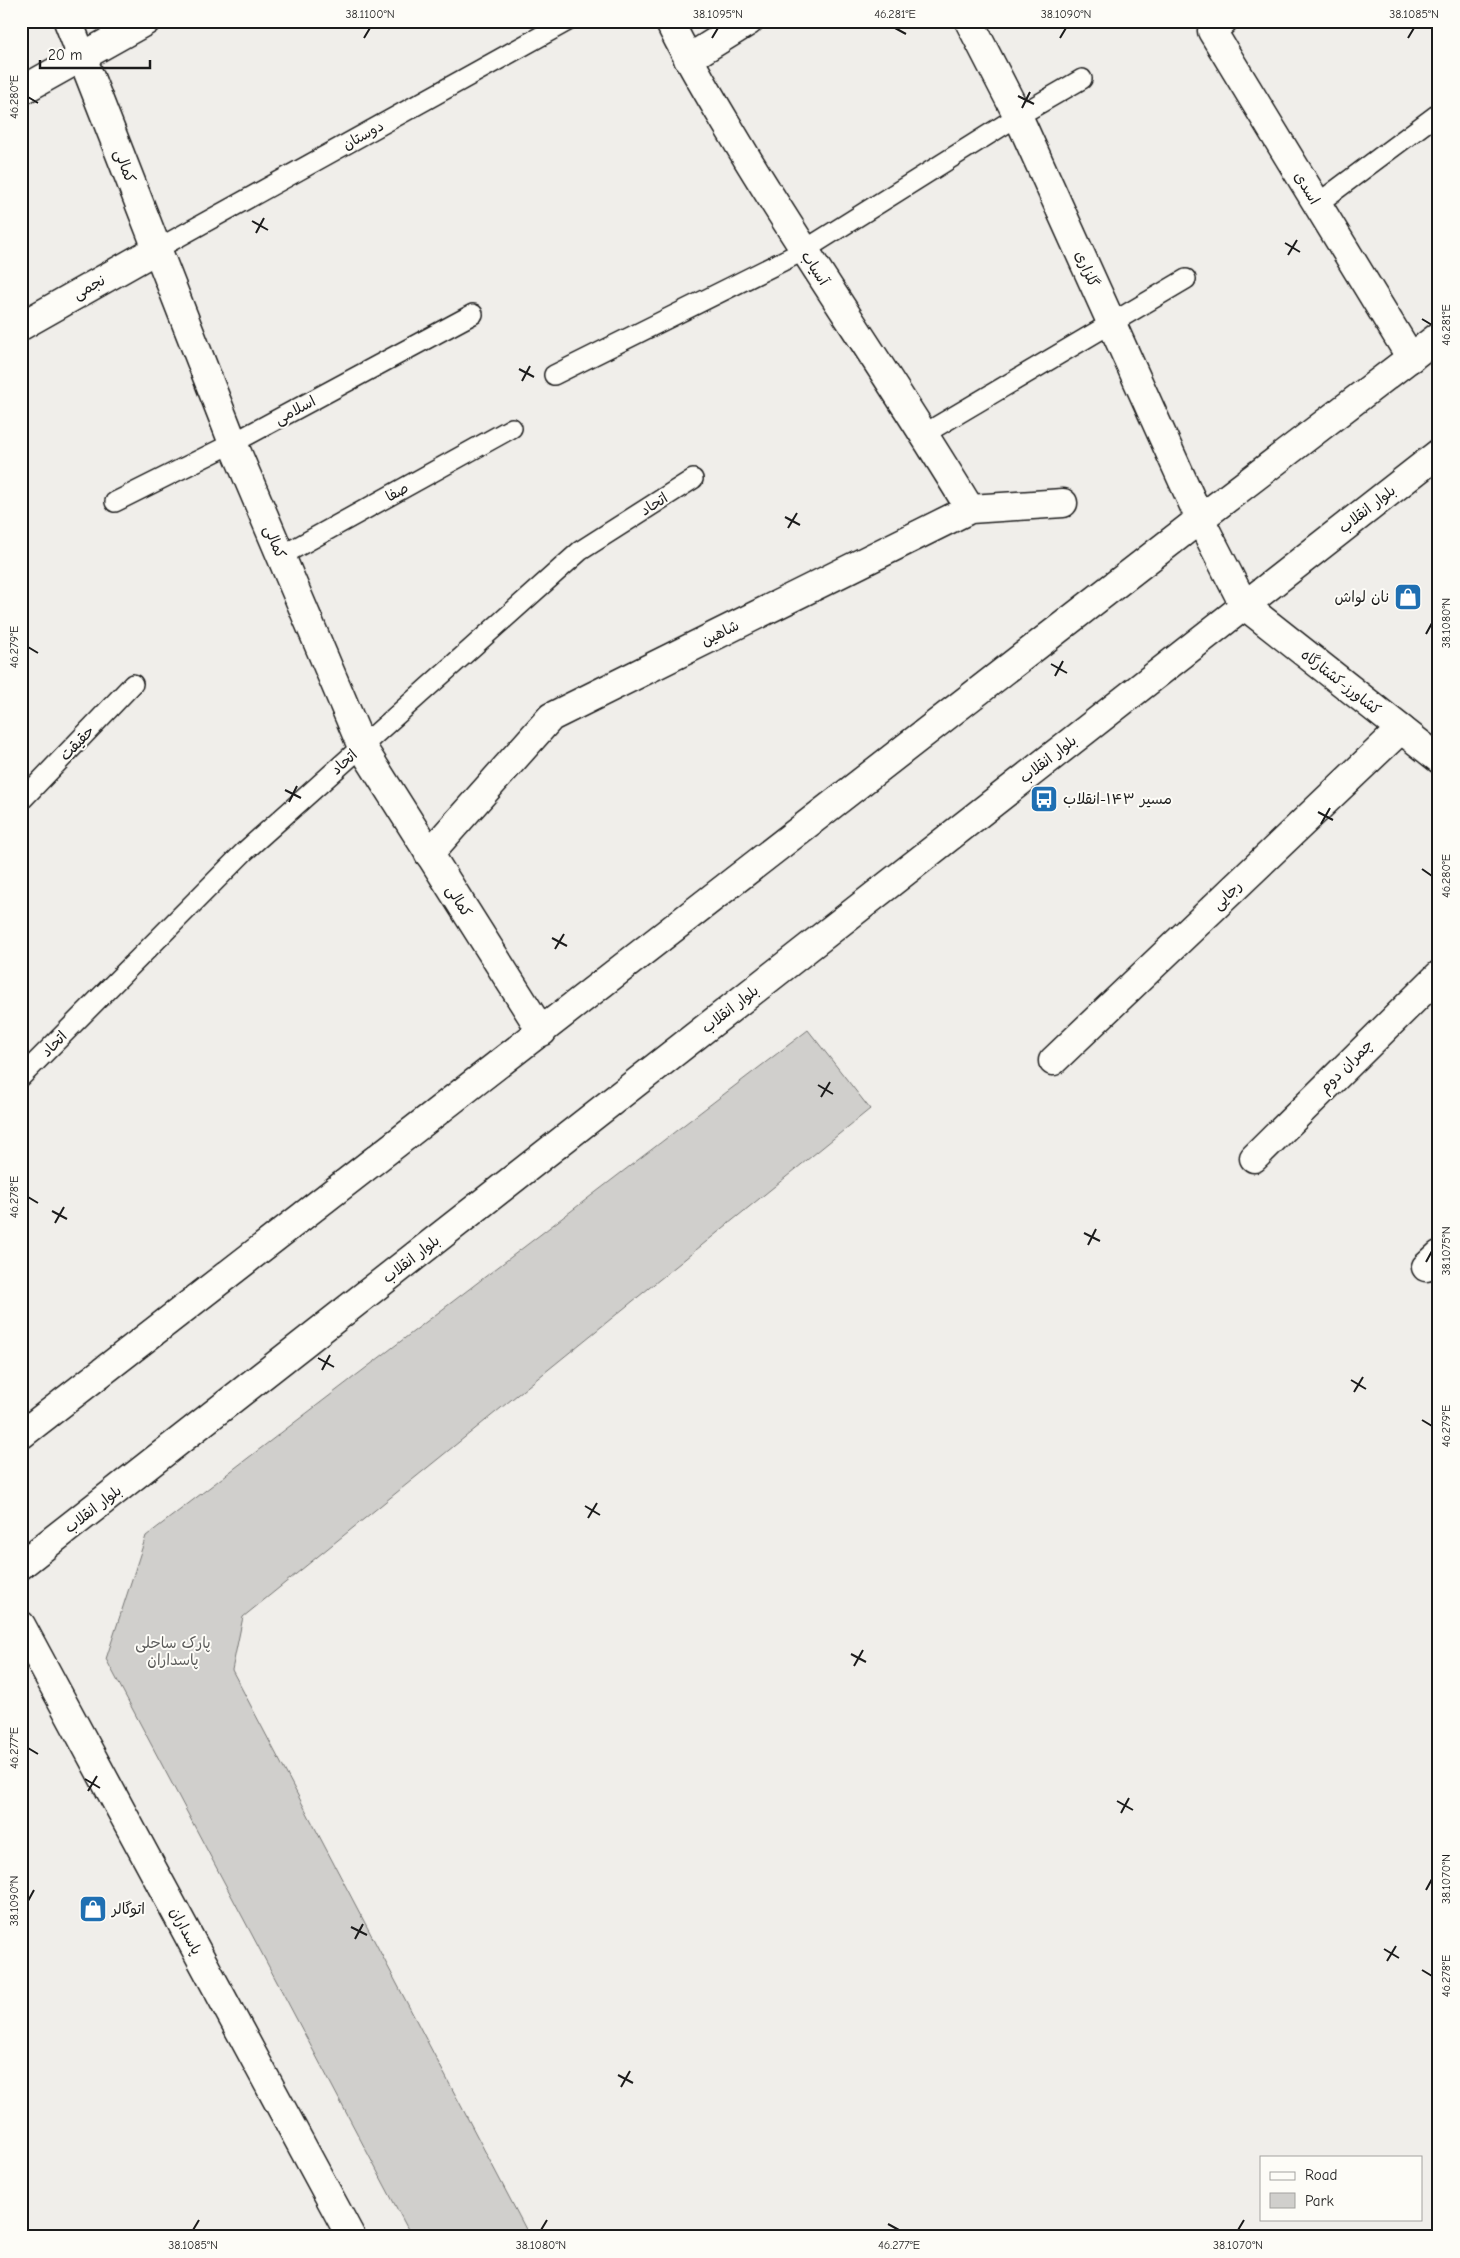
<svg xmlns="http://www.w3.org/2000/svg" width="1460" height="2258" font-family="'Comic Neue','Playpen Sans Arabic',sans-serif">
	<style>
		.green { fill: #d0cfcc; stroke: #767674 }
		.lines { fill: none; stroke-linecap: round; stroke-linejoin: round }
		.lane-casing { stroke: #1c1c1c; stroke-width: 22 }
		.street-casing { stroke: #1c1c1c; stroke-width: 31 }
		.secondary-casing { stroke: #1c1c1c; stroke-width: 31 }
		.primary-casing { stroke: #1c1c1c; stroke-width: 31 }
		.lane { stroke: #fdfcf7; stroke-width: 19 }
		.street { stroke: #fdfcf7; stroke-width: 28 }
		.secondary { stroke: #fdfcf7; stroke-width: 28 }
		.primary { stroke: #fdfcf7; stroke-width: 28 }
		.ticks { fill: none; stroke: #1c1c1c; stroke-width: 2 }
		.labels { text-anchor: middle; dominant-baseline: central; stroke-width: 4; stroke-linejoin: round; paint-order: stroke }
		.street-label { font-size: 15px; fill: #1c1c1c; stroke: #fdfcf7 }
		.poi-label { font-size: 15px; fill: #1c1c1c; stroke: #fdfcf7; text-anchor: start }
		.park-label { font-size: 15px; fill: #5b5b5a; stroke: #fdfcf7 }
		.neatline { fill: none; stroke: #1c1c1c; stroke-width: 2 }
		.ticks-label { font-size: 12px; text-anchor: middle; fill: #1c1c1c }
	</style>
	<rect width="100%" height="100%" fill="#f0eeea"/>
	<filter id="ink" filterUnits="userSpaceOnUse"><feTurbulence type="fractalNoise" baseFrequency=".02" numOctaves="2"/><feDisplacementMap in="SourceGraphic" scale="10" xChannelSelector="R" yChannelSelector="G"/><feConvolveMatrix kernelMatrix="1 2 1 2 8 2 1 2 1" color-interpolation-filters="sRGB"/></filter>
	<g filter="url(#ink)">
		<!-- green -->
		<path class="green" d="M808 1030 870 1109 243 1617 232 1670 530 2237H412L106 1659 146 1536Z"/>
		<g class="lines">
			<!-- lane casing -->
			<g class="lane-casing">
				<g id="lane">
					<path d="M1317 204 1439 113"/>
					<path d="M157 249 568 21"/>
					<path d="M554 375 803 251 1018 116 1082 79"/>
					<path d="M924 434 1186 279"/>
					<path d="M115 502 233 443 473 314"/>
					<path d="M281 556 512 428"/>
					<path d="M21 801 133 684"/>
					<path d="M21 1077 244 852 580 551 693 479"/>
				</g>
			</g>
			<!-- street casing -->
			<g class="street-casing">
				<g id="street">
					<path d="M68 21 233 443 362 747 542 1032"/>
					<path d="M669 21C692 69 721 114 748 160 820 278 899 391 970 509"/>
					<path d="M969 21 1018 116 1200 519"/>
					<path d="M1223 21 1212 31 1411 358"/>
					<path d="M688 59 749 21"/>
					<path d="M21 91 146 21"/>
					<path d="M21 326 157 249"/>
					<path d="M429 854 551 717 970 509 1063 503"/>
					<path d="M1053 1061 1401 729"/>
					<path d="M1254 1158 1439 975"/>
					<path d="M1426 1267 1439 1255"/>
				</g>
			</g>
			<!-- secondary casing -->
			<g class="secondary-casing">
				<g id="secondary">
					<path d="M1244 605 1439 759"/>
					<path d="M21 1625 351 2237"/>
				</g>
			</g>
			<!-- primary casing -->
			<g class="primary-casing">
				<g id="primary">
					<path d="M1200 519 1244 605"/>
					<path d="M21 1435 1200 519 1439 336"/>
					<path d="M21 1565 1439 453"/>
				</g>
			</g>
			<!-- lane -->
			<use href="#lane" class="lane"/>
			<!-- street -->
			<use href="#street" class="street"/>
			<!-- secondary -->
			<use href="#secondary" class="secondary"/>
			<!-- primary -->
			<use href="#primary" class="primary"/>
		</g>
	</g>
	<!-- ticks -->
	<path class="ticks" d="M895 28 906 34M364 38 370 28M712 38 718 28M1060 38 1066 28M1408 38 1414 28M1018 96 1034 104M28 97 38 103M1022 108 1030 92M252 221 268 230M256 233 264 218M1285 243 1300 252M1288 255 1297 240M1422 319 1432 325M519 369 534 377M522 381 530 366M785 517 800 525M788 528 797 513M1426 634 1432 623M28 647 38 653M1051 664 1067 673M1055 676 1063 661M285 790 301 798M289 802 297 786M1318 812 1333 820M1321 824 1330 808M1422 869 1432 876M552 938 567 946M555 949 564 934M818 1085 833 1094M821 1097 830 1082M28 1197 38 1203M52 1211 67 1219M55 1223 64 1207M1084 1233 1100 1241M1088 1245 1096 1229M1426 1262 1432 1251M318 1358 334 1367M322 1370 330 1355M1351 1380 1366 1389M1354 1392 1363 1377M1422 1420 1432 1426M585 1506 600 1515M588 1518 597 1503M851 1654 866 1662M854 1666 863 1650M28 1748 38 1754M85 1779 100 1788M88 1791 97 1776M1117 1801 1133 1810M1121 1813 1129 1798M1426 1890 1432 1879M28 1901 34 1890M351 1927 367 1935M355 1939 363 1924M1384 1949 1399 1958M1387 1961 1396 1946M1422 1970 1432 1976M618 2075 633 2083M621 2087 630 2071M888 2224 899 2230M193 2230 199 2220M541 2230 547 2220M1238 2230 1244 2220"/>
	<!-- icons -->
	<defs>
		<g id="shop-square" transform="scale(1.4375)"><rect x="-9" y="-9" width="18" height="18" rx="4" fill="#1f6fb2" stroke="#fdfcf7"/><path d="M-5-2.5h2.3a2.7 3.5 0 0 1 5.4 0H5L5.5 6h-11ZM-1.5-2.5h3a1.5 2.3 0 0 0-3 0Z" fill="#fff"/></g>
		<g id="bus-square" transform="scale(1.4375)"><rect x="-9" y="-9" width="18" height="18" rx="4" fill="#1f6fb2" stroke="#fdfcf7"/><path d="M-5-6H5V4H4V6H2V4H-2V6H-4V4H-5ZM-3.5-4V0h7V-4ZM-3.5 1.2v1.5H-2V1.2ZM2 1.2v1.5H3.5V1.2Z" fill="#fff"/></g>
	</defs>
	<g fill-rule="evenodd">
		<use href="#shop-square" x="1408" y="597"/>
		<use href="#bus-square" x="1044" y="799"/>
		<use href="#shop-square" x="93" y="1909"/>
	</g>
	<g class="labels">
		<!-- street labels -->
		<g class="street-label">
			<text transform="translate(363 135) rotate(-29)">دوستان</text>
			<text transform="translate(125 166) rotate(69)">کمالی</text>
			<text transform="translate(1307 188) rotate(59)">اسدی</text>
			<text transform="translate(815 268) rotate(57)">آسیاب</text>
			<text transform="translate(1087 269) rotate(66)">گلزاری</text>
			<text transform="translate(89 287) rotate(-29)">نجمی</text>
			<text transform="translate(295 410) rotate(-28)">اسلامی</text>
			<text transform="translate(397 492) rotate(-29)">صفا</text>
			<text transform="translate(654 504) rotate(-32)">اتحاد</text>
			<text transform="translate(1367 509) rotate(-38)">بلوار انقلاب</text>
			<text transform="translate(275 542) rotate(67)">کمالی</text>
			<text transform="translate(720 633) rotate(-26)">شاهین</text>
			<text transform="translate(1341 682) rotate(38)">کشاورز-کشتارگاه</text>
			<text transform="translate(77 743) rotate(-46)">حقیقت</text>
			<text transform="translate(1048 759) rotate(-38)">بلوار انقلاب</text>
			<text transform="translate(344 762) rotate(-42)">اتحاد</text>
			<text transform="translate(1227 895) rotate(-44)">رجایی</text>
			<text transform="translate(459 901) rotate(58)">کمالی</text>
			<text transform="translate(730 1009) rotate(-38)">بلوار انقلاب</text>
			<text transform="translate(54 1044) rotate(-45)">اتحاد</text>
			<text transform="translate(1346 1066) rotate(-45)">چمران دوم</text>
			<text transform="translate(411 1259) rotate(-38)">بلوار انقلاب</text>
			<text transform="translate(93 1509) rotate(-38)">بلوار انقلاب</text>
			<text transform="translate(186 1931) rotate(62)">پاسداران</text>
		</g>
		<!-- poi labels -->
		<g class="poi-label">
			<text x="1389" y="597" text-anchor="end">نان لواش</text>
			<text x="1063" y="799">مسیر ۱۴۳-انقلاب</text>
			<text x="112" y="1909">اتوگالر</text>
		</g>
		<!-- park labels -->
		<g class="park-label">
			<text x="173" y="1643">پارک ساحلی<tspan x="173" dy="17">پاسداران</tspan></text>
		</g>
	</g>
	<!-- margin -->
	<rect width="1460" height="2258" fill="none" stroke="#fdfcf7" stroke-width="55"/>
	<!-- legend -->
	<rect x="1260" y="2156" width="162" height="65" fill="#fdfcf7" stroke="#a3a29f"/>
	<rect x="1270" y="2172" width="25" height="8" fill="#fdfcf7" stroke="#a3a29f"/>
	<text x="1305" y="2180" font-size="15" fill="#1c1c1c">Road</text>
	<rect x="1270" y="2193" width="25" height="15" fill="#d0cfcc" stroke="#a3a29f"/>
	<text x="1305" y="2206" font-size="15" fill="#1c1c1c">Park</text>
	<!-- scale -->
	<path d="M40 60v8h110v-8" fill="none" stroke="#1c1c1c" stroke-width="2.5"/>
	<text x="48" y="60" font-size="15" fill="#1c1c1c" stroke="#fdfcf7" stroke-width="4" paint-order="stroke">20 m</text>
	<rect x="28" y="28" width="1404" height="2202" class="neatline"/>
	<g class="ticks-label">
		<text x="370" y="18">38.1100°N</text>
		<text x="718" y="18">38.1095°N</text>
		<text x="895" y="18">46.281°E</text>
		<text x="1066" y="18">38.1090°N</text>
		<text x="1414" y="18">38.1085°N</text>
		<text transform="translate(14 97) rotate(-90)" y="4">46.280°E</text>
		<text transform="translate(1446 325) rotate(-90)" y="4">46.281°E</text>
		<text transform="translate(1446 623) rotate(-90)" y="4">38.1080°N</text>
		<text transform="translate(14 647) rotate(-90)" y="4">46.279°E</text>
		<text transform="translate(1446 876) rotate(-90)" y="4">46.280°E</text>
		<text transform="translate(14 1197) rotate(-90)" y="4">46.278°E</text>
		<text transform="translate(1446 1251) rotate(-90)" y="4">38.1075°N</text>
		<text transform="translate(1446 1426) rotate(-90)" y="4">46.279°E</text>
		<text transform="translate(14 1748) rotate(-90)" y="4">46.277°E</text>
		<text transform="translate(1446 1879) rotate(-90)" y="4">38.1070°N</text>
		<text transform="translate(14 1901) rotate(-90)" y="4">38.1090°N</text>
		<text transform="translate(1446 1976) rotate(-90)" y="4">46.278°E</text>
		<text x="193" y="2249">38.1085°N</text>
		<text x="541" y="2249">38.1080°N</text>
		<text x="899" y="2249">46.277°E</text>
		<text x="1238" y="2249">38.1070°N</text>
	</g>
</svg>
